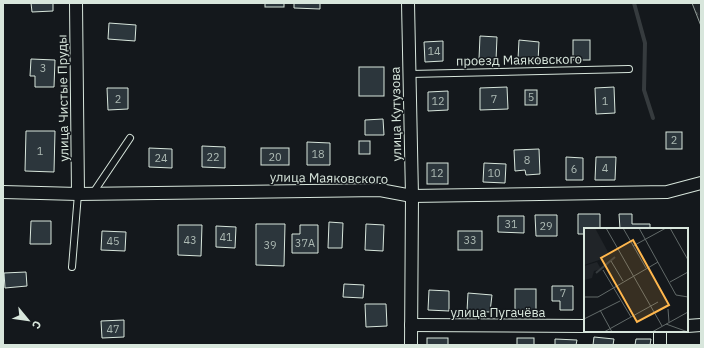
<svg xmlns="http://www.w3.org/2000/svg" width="704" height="348" font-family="'IBM Plex Sans',sans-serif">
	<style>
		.forest { fill: url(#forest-crowns); stroke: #939e99 }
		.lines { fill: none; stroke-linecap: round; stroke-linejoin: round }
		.stream { stroke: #363b3e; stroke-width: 4 }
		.building { fill: #2c363c; stroke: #d8e6dc }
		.service-casing { stroke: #d8e6dc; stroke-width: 8 }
		.minor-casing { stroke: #d8e6dc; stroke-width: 14 }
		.service { stroke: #14181c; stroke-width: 6 }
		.minor { stroke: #14181c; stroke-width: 12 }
		.labels { text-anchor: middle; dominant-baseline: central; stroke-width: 3; stroke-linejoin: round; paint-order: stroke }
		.number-label { font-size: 11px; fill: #adbab4 }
		.street-label { font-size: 13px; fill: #d8e6dc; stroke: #14181c }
		.inset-river { fill: none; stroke: #363b3e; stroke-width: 2 }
		.inset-road { fill: none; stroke: #626a69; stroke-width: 1 }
		.view { fill: #ffb74d; fill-opacity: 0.15; stroke: #ffb74d; stroke-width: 2 }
		.inset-edge { fill: none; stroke: #d8e6dc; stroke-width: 2 }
	</style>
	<defs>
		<pattern id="forest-crowns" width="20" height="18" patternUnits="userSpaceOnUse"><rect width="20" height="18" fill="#202428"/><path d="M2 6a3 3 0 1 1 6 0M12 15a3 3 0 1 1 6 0" fill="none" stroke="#404447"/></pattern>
	</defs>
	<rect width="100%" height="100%" fill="#14181c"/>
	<!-- forest -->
	<path class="forest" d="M692 3H701V26Z"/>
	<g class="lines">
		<!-- stream -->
		<path class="stream" d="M634 3 645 43 644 90 653 118"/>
	</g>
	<!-- building -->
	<g class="building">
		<path d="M31 3H53V11L32 12Z"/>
		<rect x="265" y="3" width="19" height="4"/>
		<path d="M294 3H320V9L294 8Z"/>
		<path d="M109 23 136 25 135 41 108 39Z"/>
		<path d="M480 36 497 37 496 60 479 59Z"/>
		<path d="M519 40 539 42 538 61 518 59Z"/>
		<rect x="573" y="40" width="17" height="20"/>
		<path d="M443 41V61L425 62 424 42Z"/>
		<path d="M31 59 55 60 54 87H35V76H30Z"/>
		<rect x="359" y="67" width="25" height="29"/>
		<path d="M507 87 508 109 480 110V88Z"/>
		<path d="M614 87 615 113 596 114 595 88Z"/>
		<path d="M107 88H128V109L108 110Z"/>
		<rect x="525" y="90" width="12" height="15"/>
		<path d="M448 91V110L428 111V92Z"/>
		<path d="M383 119 384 135H365V120Z"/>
		<path d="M26 131H55L54 172 25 171Z"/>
		<rect x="666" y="132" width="16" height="17"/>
		<rect x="359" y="141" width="11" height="13"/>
		<path d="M307 142 330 143V165H307Z"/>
		<path d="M202 146 225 147V168L202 167Z"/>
		<path d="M149 148 172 149V168L149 167Z"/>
		<rect x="261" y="148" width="28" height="17"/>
		<path d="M539 149 540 174 526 175 525 170 515 171 514 150Z"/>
		<path d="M566 157 583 158V180H566Z"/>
		<path d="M596 157H616L615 180H595Z"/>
		<rect x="427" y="163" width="21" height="21"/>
		<path d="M484 163 506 164 505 183 483 182Z"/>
		<path d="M578 214H600V229H585V234H578Z"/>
		<path d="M619 214H632V224H650V229H620Z"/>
		<path d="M535 215H557V236H536Z"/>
		<path d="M498 216H524V233L498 232Z"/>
		<path d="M31 221H51V244H30Z"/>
		<path d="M329 222 343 223 342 248H328Z"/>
		<path d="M256 224H285L284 266 256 265Z"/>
		<path d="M366 224 384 225 383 251 365 250Z"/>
		<path d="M178 225H202L201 256 178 255Z"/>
		<path d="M300 225H318V253H292V234H300Z"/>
		<path d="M216 226 236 227 235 248 216 247Z"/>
		<path d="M102 231 126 232 125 251 101 250Z"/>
		<rect x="458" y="231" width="24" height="19"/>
		<path d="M26 272 27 286 5 288 4 273Z"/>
		<path d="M344 284 364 285 363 298 343 297Z"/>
		<path d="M552 286H573V310H560V301H552Z"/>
		<rect x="515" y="289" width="21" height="22"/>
		<path d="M429 290 449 291V311L428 310Z"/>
		<path d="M468 293 492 295 490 312 467 311Z"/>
		<path d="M365 304H386L387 326 366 327Z"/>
		<path d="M124 320V337L102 338 101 321Z"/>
		<path d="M594 337 614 339 613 345H593Z"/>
		<rect x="427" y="338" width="21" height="7"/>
		<rect x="517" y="338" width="17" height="7"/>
		<path d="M555 339 577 340 576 345H555Z"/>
		<path d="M636 339H651L650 345H635Z"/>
	</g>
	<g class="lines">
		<!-- service casing -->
		<g class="service-casing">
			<g id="service">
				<path d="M410 74 629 69"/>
				<path d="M93 193 130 138"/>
				<path d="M72 267 78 194"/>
			</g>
		</g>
		<!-- minor casing -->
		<g class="minor-casing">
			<g id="minor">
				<path d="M76 3 78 194"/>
				<path d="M408 3 412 196 411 345"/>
				<path d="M3 192 78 194 380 190 412 196 667 192 701 183"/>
				<path d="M411 325 585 326"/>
				<path d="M687 326 701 325"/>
				<path d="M660 345V331"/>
			</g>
		</g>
		<!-- service -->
		<use href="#service" class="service"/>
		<!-- minor -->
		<use href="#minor" class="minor"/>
	</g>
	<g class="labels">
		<!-- number labels -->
		<g class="number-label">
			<text x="434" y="51">14</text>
			<text x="43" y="68">3</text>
			<text x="531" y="97">5</text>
			<text x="118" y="99">2</text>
			<text x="494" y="99">7</text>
			<text x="438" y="101">12</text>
			<text x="605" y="101">1</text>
			<text x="674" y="140">2</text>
			<text x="40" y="151">1</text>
			<text x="318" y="154">18</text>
			<text x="213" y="157">22</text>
			<text x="275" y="157">20</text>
			<text x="161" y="158">24</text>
			<text x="527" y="160">8</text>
			<text x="605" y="168">4</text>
			<text x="574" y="169">6</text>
			<text x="437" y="173">12</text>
			<text x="494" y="173">10</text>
			<text x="511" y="224">31</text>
			<text x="546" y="226">29</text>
			<text x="226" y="237">41</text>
			<text x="190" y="240">43</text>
			<text x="470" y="240">33</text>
			<text x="113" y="241">45</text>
			<text x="305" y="243">37А</text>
			<text x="270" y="245">39</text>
			<text x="563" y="293">7</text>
			<text x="113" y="329">47</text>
		</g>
		<!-- street labels -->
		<g class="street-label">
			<text transform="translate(519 60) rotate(-1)">проезд Маяковского</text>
			<text transform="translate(63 98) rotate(-91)">улица Чистые Пруды</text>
			<text transform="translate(396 114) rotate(-91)">улица Кутузова</text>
			<text transform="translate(329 178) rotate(1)">улица Маяковского</text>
			<text x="498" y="312">улица Пугачёва</text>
		</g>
	</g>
	<!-- overview -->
	<g transform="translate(584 228)">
		<rect width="104" height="104" fill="#14181c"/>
		<path d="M13 34 17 41 10 43 8 50 0 52V38Z" fill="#202428"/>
		<path d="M0 0H11L24 24 18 31 0 37Z" fill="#202428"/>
		<path class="inset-river" d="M12 45 31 29"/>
		<path class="inset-road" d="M22 0 78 98M39 0 62 40M55 0 92 67 104 69M86 0 104 32M49 18 82 0M27 33 39 53M19 42 47 89M86 54 104 44M0 69H14L74 34M84 81 85 94M16 82 28 104M0 91 36 73M82 96 104 104M20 104 74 74M68 104 104 84"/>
		<path class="view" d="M49 12 85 77 53 94 17 30Z"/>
		<rect width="104" height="104" class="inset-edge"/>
	</g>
	<!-- border -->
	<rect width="704" height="348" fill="none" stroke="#d8e6dc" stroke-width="8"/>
	<!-- north arrow -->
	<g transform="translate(28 320) rotate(119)" stroke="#14181c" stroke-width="3" paint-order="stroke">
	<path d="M0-3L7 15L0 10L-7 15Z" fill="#d8e6dc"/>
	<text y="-6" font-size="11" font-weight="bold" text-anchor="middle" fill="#d8e6dc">С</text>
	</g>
</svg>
